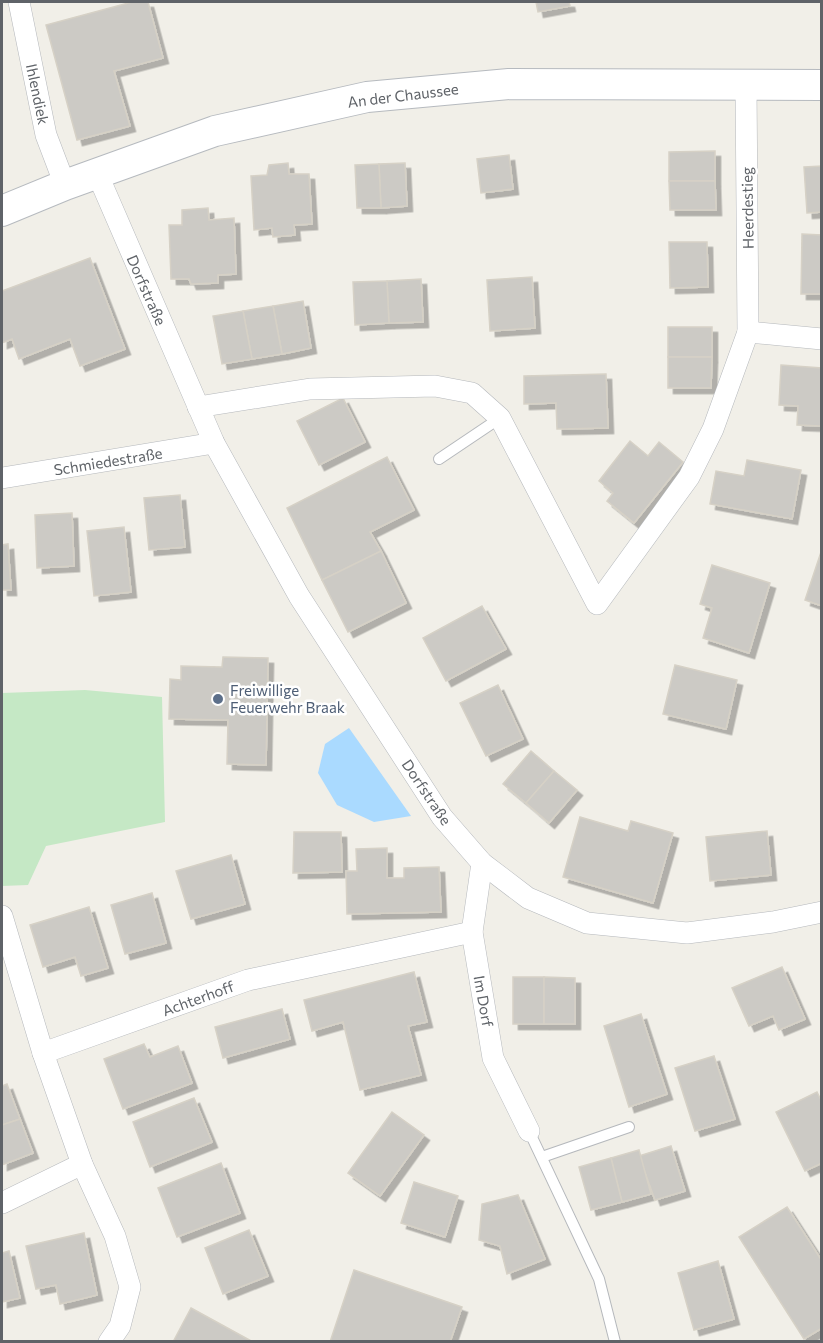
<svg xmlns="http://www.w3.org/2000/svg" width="823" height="1343" font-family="Commissioner,sans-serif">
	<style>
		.green { fill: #c5e8c5 }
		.water { fill: #aadaff }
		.building { fill: #cccac5; stroke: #d6d1c6; stroke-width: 1.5; filter: url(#shadow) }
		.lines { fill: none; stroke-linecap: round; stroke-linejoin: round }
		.service-casing { stroke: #b5b8bc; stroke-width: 12 }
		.minor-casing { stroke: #b5b8bc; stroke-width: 22 }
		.secondary-casing { stroke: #b6babf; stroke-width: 32 }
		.service { stroke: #fff; stroke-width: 10 }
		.minor { stroke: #fff; stroke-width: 21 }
		.secondary { stroke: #fff; stroke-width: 30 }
		.service-dot { fill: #5c6f8a; stroke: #fff; stroke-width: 2 }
		.labels { text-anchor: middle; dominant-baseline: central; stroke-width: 5; stroke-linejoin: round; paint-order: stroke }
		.street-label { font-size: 15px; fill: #5f6368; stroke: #fff }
		.service-label { font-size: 15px; fill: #4e5e75; stroke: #fff; text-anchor: start }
	</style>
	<defs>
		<filter id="shadow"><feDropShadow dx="5.5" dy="5.5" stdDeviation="0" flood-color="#0004"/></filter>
	</defs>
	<rect width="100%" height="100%" fill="#f1efe8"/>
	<!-- green -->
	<path class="green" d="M85 690 162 697 165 822 46 846 28 885 2 886V693Z"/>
	<!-- water -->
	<path class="water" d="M349 728 411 816 374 822 337 805 318 773 325 744Z"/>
	<!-- building -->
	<g class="building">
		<path d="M132 2H148L163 58 114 71 130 126 77 140 46 25Z"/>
		<path d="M536 2H569L570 6 538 12Z"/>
		<path d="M715 151V181H669V152Z"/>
		<path d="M509 155 513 189 481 193 477 159Z"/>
		<path d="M288 163 289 174H309L312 224 294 225 295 235 273 237 272 228 254 230 251 176 267 175 269 165Z"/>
		<path d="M405 163 407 206 381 208 379 164Z"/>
		<path d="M379 164 381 208H357L355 165Z"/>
		<path d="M822 166V212L807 213 804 167Z"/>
		<path d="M669 181H715L716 210H670Z"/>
		<path d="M208 208 209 220 234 218 236 274 218 275V283L191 284 189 279H171L169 225H182V210Z"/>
		<path d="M802 234 822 235V294H801Z"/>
		<path d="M669 242H707L708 287 670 288Z"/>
		<path d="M90 258 125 349 80 366 70 339 19 359 12 339 2 343V291Z"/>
		<path d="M532 277 535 328 490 331 487 280Z"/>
		<path d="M421 279 423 322 389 323 387 281Z"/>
		<path d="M387 281 389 323 355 325 353 282Z"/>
		<path d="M303 301 311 348 282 354 273 306Z"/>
		<path d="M273 306 282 354 252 359 243 311Z"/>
		<path d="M243 311 252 359 222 364 213 316Z"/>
		<rect x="668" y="327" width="44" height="30"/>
		<path d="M668 357H712L711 388H668Z"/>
		<path d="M781 365 822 368V426L797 425 798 406 779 405Z"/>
		<path d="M606 374 608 428 557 429 556 403 524 404V376Z"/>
		<path d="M343 398 365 442 319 465 297 421Z"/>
		<path d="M630 441 648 456 659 442 683 462 634 523 607 501 613 493 599 481Z"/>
		<path d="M387 457 414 510 370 532 381 551 322 580 287 508Z"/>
		<path d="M747 460 801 470 792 519 710 504 716 471 744 476Z"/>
		<path d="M180 495 185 547 149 550 144 498Z"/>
		<path d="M72 513 74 566 37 568 35 515Z"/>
		<path d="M124 527 131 592 94 596 87 531Z"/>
		<path d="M8 544 11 590H2V545Z"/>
		<path d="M822 549V606L805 600Z"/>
		<path d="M381 551 406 603 348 632 322 580Z"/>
		<path d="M712 565 770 583 749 653 703 638 712 608 700 604Z"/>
		<path d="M482 606 506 649 446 681 423 638Z"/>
		<path d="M223 657 268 658 266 765 227 764 228 720 169 719 170 679 181 680V666L222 667Z"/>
		<path d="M675 665 737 680 726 729 663 714Z"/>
		<path d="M498 685 523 739 486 756 460 703Z"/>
		<path d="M531 751 554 771 526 803 503 784Z"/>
		<path d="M554 771 577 790 549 823 526 803Z"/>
		<path d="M580 817 628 831 631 821 673 833 653 903 563 877Z"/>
		<path d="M767 831 771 875 710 881 706 837Z"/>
		<path d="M294 832H341L342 872 293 873Z"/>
		<path d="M387 848V878H404V868L439 867 441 912 347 914 346 871H357L356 849Z"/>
		<path d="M231 855 245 904 191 919 176 871Z"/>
		<path d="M152 893 166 943 125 954 111 905Z"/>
		<path d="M89 907 108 968 81 976 75 957 43 967 30 925Z"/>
		<path d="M782 967 805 1019 779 1030 773 1016 749 1026 732 988Z"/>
		<path d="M414 972 427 1022 408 1026 421 1075 360 1090 343 1022 312 1031 304 1000Z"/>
		<rect x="513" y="977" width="31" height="47"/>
		<path d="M544 977 575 978V1024H544Z"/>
		<path d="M282 1009 290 1039 223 1058 215 1027Z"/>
		<path d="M641 1014 667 1094 629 1107 604 1026Z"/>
		<path d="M144 1044 150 1057 178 1046 192 1083 123 1109 104 1059Z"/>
		<path d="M714 1056 735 1119 695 1131 675 1068Z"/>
		<path d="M7 1084 20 1119 2 1125V1086Z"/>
		<path d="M817 1092 822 1102V1163L805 1171 776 1112Z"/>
		<path d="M194 1098 212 1142 150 1167 133 1122Z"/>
		<path d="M392 1112 424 1135 380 1196 348 1173Z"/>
		<path d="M20 1119 33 1153 2 1165V1125Z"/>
		<path d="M671 1146 685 1191 655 1200 639 1156Z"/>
		<path d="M639 1150 651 1194 622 1202 611 1158Z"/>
		<path d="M611 1158 622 1202 591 1210 579 1167Z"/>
		<path d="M221 1163 240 1213 177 1237 158 1188Z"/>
		<path d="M414 1182 458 1196 445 1237 401 1223Z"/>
		<path d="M518 1195 545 1259 507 1274 500 1246 479 1240 482 1204Z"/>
		<path d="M787 1207 822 1261V1328L804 1339 739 1237Z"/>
		<path d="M249 1230 268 1276 223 1294 205 1248Z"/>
		<path d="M84 1233 97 1295 60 1304 56 1285 36 1289 26 1246Z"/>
		<path d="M9 1251 20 1298 2 1302V1253Z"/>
		<path d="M718 1261 734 1319 694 1330 678 1273Z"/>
		<path d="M354 1270 462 1307 450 1342H330Z"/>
		<path d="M191 1308 253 1342H173Z"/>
	</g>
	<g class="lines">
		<!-- service casing -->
		<g class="service-casing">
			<g id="service">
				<path d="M439 459 500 418"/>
				<path d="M529 1131 599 1279 615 1342"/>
				<path d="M542 1157 629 1127"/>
			</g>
		</g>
		<!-- minor casing -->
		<g class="minor-casing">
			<g id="minor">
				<path d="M19 2 46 135 65 185"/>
				<path d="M746 85 748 332 822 339"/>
				<path d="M97 173 214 443 299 596 442 817 482 863 528 898 587 923 687 933 773 922 822 912"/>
				<path d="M198 407 310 389 435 386 472 393 500 418 597 604 689 477 713 429 748 332"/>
				<path d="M2 478 214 443"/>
				<path d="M482 863 472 932 493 1058 529 1131"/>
				<path d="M2 916 43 1053"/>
				<path d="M2 1203 82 1164"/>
				<path d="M109 1342 120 1326 130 1287 115 1236 82 1164 43 1053 248 980 472 932"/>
			</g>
		</g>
		<!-- secondary casing -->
		<g class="secondary-casing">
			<path id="secondary" d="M2 211 65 185 215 131 367 97 509 84 822 85"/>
		</g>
		<!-- service -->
		<use href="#service" class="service"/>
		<!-- minor -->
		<use href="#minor" class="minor"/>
		<!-- secondary -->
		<use href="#secondary" class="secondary"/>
	</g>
	<!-- markers -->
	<circle class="service-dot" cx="218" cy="699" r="6"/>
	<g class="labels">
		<!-- street labels -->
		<g class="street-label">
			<text transform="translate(38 94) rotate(78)">Ihlendiek</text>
			<text transform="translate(403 95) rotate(-7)">An der Chaussee</text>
			<text transform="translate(747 208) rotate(-91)">Heerdestieg</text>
			<text transform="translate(147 290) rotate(66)">Dorfstraße</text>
			<text transform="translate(108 461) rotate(-9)">Schmiedestraße</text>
			<text transform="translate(427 792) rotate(56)">Dorfstraße</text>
			<text transform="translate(198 998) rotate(-20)">Achterhoff</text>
			<text transform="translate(484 1001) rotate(80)">Im Dorf</text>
		</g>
		<!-- service labels -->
		<g class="service-label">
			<text x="230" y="690">Freiwillige<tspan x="230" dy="17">Feuerwehr Braak</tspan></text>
		</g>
	</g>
	<!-- border -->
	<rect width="823" height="1343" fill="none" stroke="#5f6368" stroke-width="6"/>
</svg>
